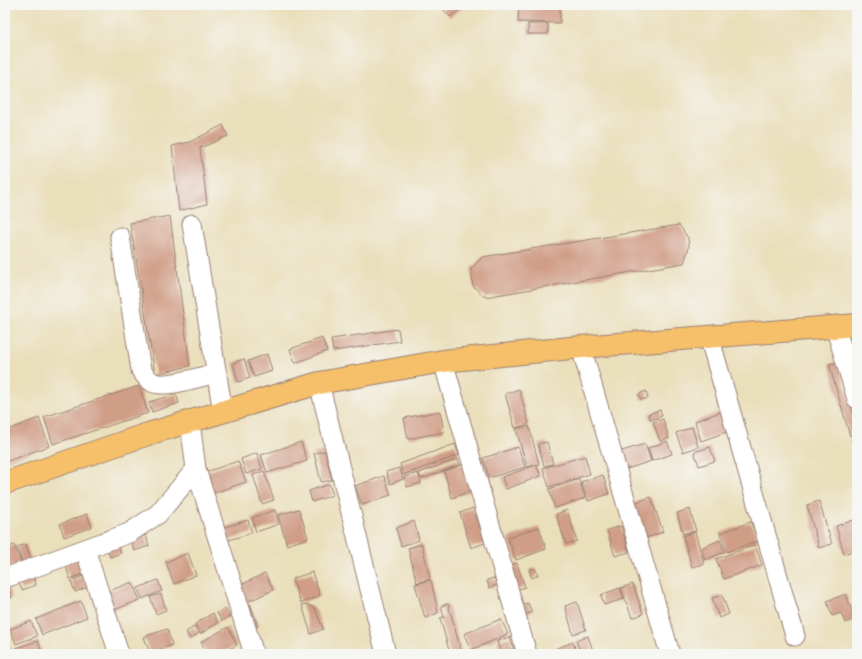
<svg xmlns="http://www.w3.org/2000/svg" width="862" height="659" font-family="Vollkorn,serif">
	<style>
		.building { fill: #d09d87 }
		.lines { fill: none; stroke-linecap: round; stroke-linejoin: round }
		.minor-casing { stroke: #9a7f73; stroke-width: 21 }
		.major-casing { stroke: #9a7f73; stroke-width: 24 }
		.minor { stroke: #fff; stroke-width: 19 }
		.major { stroke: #f6c06b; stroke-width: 22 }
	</style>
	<rect width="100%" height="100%" fill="#f6f6f2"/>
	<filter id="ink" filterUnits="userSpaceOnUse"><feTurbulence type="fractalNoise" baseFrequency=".025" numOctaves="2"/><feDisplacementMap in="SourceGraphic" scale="8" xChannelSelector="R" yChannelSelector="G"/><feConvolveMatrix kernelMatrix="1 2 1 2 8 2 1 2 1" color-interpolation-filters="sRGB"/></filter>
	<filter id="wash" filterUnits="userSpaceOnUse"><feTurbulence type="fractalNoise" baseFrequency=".012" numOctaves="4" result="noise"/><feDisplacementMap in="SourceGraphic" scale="16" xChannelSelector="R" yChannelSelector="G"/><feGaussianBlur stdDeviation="0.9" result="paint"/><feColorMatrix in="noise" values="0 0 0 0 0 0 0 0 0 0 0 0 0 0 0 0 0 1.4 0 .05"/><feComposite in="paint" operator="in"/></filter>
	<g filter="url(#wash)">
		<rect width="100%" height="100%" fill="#eadfbb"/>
		<g id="blocks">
			<!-- building -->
			<g class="building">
				<path d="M448 5H466L450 17 443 9Z"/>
				<path d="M519 5H560V23L518 22Z"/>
				<rect x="528" y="24" width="20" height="10"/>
				<path d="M223 125 228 136 200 148 207 204 179 211 172 146 190 142Z"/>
				<path d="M170 216 190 366 155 374 130 223Z"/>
				<path d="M679 225 688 238 689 247 684 263 485 297 473 286 471 269 482 257Z"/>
				<path d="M398 329 400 341 333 351 331 339Z"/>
				<path d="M322 338 327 351 295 363 290 349Z"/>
				<path d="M267 354 272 371 254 377 248 361Z"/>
				<path d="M244 359 250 378 238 382 233 363Z"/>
				<path d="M838 362 857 427V433L850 436 829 364Z"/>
				<path d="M139 386 148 413 53 444 44 417Z"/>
				<path d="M519 389 529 424 515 428 505 394Z"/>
				<path d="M646 391 648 398 641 400 639 394Z"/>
				<path d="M176 394 179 403 152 412 149 402Z"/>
				<path d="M660 410 662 416 651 420 648 414Z"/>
				<path d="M440 411 444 432 408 439 404 418Z"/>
				<path d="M723 411 729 431 701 441 695 421Z"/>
				<path d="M39 418 49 446 5 462V431Z"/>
				<path d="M663 419 669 438 660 441 653 422Z"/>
				<path d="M529 426 539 464 527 467 516 429Z"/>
				<path d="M692 427 698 447 683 452 676 433Z"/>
				<path d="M857 437V457L851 439Z"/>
				<path d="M667 441 672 454 652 461 648 448Z"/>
				<path d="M301 442 307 461 267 473 261 455Z"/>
				<path d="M547 442 553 464 544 466 538 444Z"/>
				<path d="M455 444 459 455 403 475 400 464Z"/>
				<path d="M645 444 651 461 621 471 615 453Z"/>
				<path d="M518 447 525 467 489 478 483 458Z"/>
				<path d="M710 447 715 461 699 466 694 452Z"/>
				<path d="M325 451 332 480 321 482 314 453Z"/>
				<path d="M257 453 262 469 246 474 241 459Z"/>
				<path d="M585 456 590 474 549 487 543 468Z"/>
				<path d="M458 459 460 465 421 479 419 473Z"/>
				<path d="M238 461 246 482 210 494 203 473Z"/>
				<path d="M464 464 472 491 452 498 444 471Z"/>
				<path d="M536 465 541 476 506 489 502 477Z"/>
				<path d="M399 468 403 479 390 484 386 472Z"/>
				<path d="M264 471 274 500 262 504 253 475Z"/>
				<path d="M418 473 421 483 407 487 404 477Z"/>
				<path d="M603 475 609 494 588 501 581 482Z"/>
				<path d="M384 476 391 495 362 505 355 486Z"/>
				<path d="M579 479 585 498 555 508 549 489Z"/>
				<path d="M329 484 333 495 312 502 309 491Z"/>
				<path d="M651 497 663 532 640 540 628 505Z"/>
				<path d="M819 501 832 544 819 548 807 505Z"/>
				<path d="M473 508 485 543 471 548 460 513Z"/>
				<path d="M299 509 308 538 287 545 278 515Z"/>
				<path d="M690 509 696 531 683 534 677 513Z"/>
				<path d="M275 510 279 524 256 532 252 518Z"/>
				<path d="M567 510 577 541 566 544 556 514Z"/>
				<path d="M87 514 92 527 64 537 60 524Z"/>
				<path d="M857 519V549L844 554 836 526Z"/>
				<path d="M248 520 252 533 222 542 218 529Z"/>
				<path d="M414 521 419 540 401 546 396 528Z"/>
				<path d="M751 522 758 541 727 552 720 533Z"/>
				<path d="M621 526 629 552 615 556 607 530Z"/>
				<path d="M539 527 546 549 516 560 508 538Z"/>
				<path d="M695 532 704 564 692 567 683 536Z"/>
				<path d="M146 535 149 546 134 551 131 540Z"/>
				<path d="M720 540 725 552 705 560 701 548Z"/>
				<path d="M26 544 31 559 22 562 17 547Z"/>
				<path d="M422 544 430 579 417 583 408 548Z"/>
				<path d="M14 545 21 562 5 569V549Z"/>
				<path d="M118 545 121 553 110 557 107 549Z"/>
				<path d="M755 545 762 565 724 579 716 559Z"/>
				<path d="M188 553 196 575 174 584 166 562Z"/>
				<path d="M78 558 83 574 70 579 65 563Z"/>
				<path d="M517 563 525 587 513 591 505 567Z"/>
				<path d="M535 568 538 575 532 578 529 570Z"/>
				<path d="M312 572 320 596 301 603 292 579Z"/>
				<path d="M265 573 273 590 243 604 235 588Z"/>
				<path d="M33 576 36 585 22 590 18 581Z"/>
				<path d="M83 576 88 587 75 592 71 581Z"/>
				<path d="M494 578 497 585 489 588 487 580Z"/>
				<path d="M158 580 162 591 142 599 138 588Z"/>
				<path d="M431 580 438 613 425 618 415 584Z"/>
				<path d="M132 582 140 600 111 611 104 593Z"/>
				<path d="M633 584 643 614 632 618 621 588Z"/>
				<path d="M8 586 12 598 5 600V587Z"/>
				<path d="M620 588 624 599 604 605 601 595Z"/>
				<path d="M161 594 166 610 156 614 150 597Z"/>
				<path d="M846 594 855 619 845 623 841 613 832 616 827 601Z"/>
				<path d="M722 595 729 614 719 618 712 598Z"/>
				<path d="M81 601 87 617 42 635 36 619Z"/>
				<path d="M577 602 586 630 573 634 565 606Z"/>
				<path d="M528 603 532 612 525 615 522 605Z"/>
				<path d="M250 604 258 626 249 629 242 607Z"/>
				<path d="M306 604 315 608 323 629 311 634 302 605Z"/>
				<path d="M448 604 462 654H450L440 618 444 617 441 606Z"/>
				<path d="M225 608 230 616 222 621 217 613Z"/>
				<path d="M213 613 218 623 200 634 195 624Z"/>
				<path d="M501 619 508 634 471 650 464 634Z"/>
				<path d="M31 621 37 636 16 644 10 629Z"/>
				<path d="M194 627 198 634 190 639 186 632Z"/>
				<path d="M228 627 237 645 220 654H207L201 642Z"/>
				<path d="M167 629 172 645 150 653 144 637Z"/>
				<path d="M5 635 11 650 5 652Z"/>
				<path d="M588 636 594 654H581L576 641Z"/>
				<path d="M510 637 515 654H501L497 641Z"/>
				<path d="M38 641 42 652 37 654H18L16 648Z"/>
				<path d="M573 642 577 654H542Z"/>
			</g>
		</g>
	</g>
	<g filter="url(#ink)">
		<use href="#blocks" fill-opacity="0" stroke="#9a7f73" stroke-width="1"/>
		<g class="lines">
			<!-- minor casing -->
			<g class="minor-casing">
				<g id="minor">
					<path d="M192 224 223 412"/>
					<path d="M120 237 141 370C144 375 148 379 152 382 164 389 203 376 217 373"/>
					<path d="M835 326 857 399"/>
					<path d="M709 336 795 636"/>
					<path d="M581 347 670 654"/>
					<path d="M443 361 527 654"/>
					<path d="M319 383 386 654"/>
					<path d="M190 422 196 469 254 654"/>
					<path d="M85 549 119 654"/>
					<path d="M5 578 129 533 158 514 196 469"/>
				</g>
			</g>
			<!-- major casing -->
			<g class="major-casing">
				<path id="major" d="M5 483 148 434 319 383 443 361 581 347 857 325"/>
			</g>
			<!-- minor -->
			<use href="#minor" class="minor"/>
			<!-- major -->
			<use href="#major" class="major"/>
		</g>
	</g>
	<!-- margin -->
	<rect width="862" height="659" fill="none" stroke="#f6f6f2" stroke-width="20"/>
</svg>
